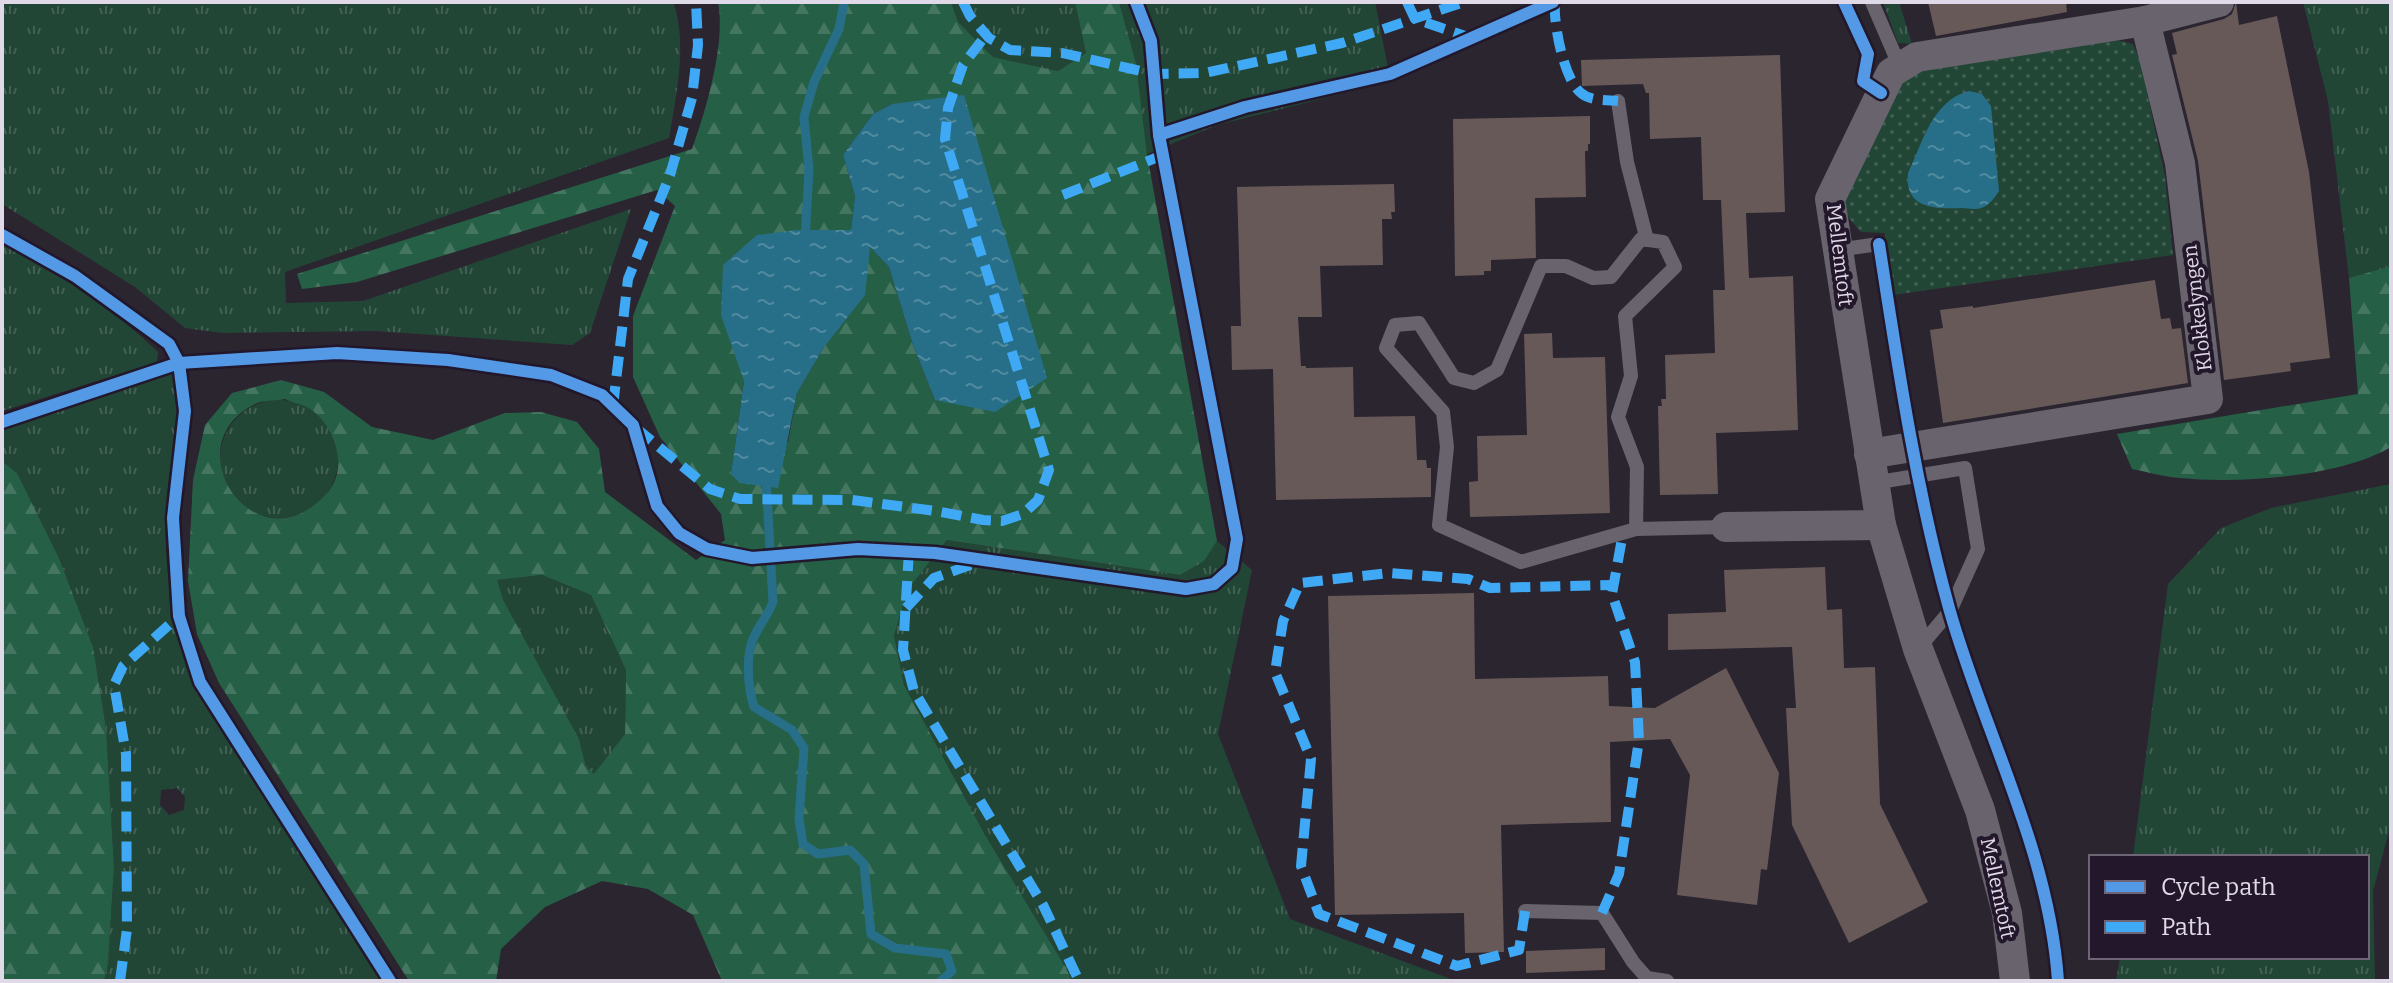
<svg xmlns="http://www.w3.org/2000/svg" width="2393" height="983" font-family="Bitter,serif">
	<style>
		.grass { fill: url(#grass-tufts); fill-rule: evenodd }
		.forest { fill: url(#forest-firs); fill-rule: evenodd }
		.park { fill: url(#park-dots) }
		.water { fill: url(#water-ripples) }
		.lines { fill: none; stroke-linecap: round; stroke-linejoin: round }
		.stream { stroke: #276f89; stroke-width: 9 }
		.building { fill: #685959 }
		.lane { stroke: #68636c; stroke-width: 14 }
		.street { stroke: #68636c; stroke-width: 30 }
		.quiet { stroke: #3fa9f5; stroke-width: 10; stroke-dasharray: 20 10; stroke-linecap: butt }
		.cycleway-casing { stroke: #22172b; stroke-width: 17 }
		.cycleway { stroke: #5399e6; stroke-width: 12 }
		.labels { text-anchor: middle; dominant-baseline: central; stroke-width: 8; stroke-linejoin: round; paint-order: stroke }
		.street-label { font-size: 20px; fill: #e0d9e7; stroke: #22172b }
	</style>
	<defs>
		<pattern id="grass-tufts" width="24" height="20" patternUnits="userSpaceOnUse" patternTransform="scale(2)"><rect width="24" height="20" fill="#224636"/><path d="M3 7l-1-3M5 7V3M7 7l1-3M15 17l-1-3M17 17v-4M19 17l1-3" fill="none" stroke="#426053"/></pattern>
		<pattern id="forest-firs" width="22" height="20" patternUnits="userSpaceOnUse" patternTransform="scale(2)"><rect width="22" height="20" fill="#256046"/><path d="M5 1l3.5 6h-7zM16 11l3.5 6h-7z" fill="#447661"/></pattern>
		<pattern id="park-dots" width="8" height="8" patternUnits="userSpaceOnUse" patternTransform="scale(2)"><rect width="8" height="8" fill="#224636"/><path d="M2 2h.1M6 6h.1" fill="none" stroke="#426053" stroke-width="1.8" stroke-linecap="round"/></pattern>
		<pattern id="water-ripples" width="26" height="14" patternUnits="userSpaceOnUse" patternTransform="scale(2)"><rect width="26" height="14" fill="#276f89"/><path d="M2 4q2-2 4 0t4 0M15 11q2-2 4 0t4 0" fill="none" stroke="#508a9f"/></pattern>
	</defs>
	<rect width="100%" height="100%" fill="#2b2530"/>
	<!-- grass -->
	<g class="grass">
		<path d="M2 2H673C688 42 676 97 669 138L285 272 286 303 363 301 631 209 590 333 572 345 376 331 222 333 185 328 135 287 2 204Z"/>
		<path d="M951 2H1075L1086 53 1058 71 993 57 958 22Z"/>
		<path d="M1119 2H1375L1390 78 1369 87 1217 125 1147 154 1136 63Z"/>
		<path d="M1883 2H1899L1912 44 1898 43Z"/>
		<path d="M2303 2H2391V266L2349 278 2328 101Z"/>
		<path d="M2 243C58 274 111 307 158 352L157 362 2 411Z"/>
		<path d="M174 371C185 410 171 454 167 494 162 556 170 620 192 678L382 981H104L108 964 114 867 106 728 93 647 59 558 17 473 2 461V428ZM177 788 185 797 184 810 169 815 160 805 161 790Z"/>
		<circle cx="279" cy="459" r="59"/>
		<path d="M2391 484V824L2373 891 2375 981H2116L2120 957H2367V857H2133L2168 584 2221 528 2271 508Z"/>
		<path d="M947 540 1180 575 1204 561 1217 541 1252 570 1218 734 1290 919 1456 981H1072L1066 968 985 835 904 685 894 635 908 589Z"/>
		<path d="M542 575 591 595 626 670 625 734 594 775 586 767 579 739 502 600 496 580Z"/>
	</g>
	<!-- forest -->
	<g class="forest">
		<path d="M718 2H951L958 22 993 57 1058 71 1086 53 1075 2H1119L1136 63 1147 154 1217 541 1204 561 1180 575 947 540 908 589 894 635 904 685 985 835 1066 968 1072 981H722L693 915 648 889 602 881 545 907 501 949 496 981H409L219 683 197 634 188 581 193 480 205 425 232 393 281 380 324 392 372 427 433 440 505 413 541 412 577 422 599 449 605 492 696 560 725 540 721 514 660 437 633 377V316L675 206 657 190 357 282 302 289 297 274 692 149C706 110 726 43 718 2ZM892 104 935 400 913 345 889 267 870 247 824 347 797 393 788 442 731 474 744 381 797 230H851L855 196 843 155 873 114ZM285 399C294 403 306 405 313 411 336 429 348 468 328 492 258 573 170 446 255 404 263 400 276 401 285 399ZM542 575 591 595 626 670 625 734 594 774 586 767 579 739 503 600 497 580Z"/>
		<path d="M2391 266V447C2340 477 2239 484 2180 478 2164 477 2148 472 2132 469L2117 434 2358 394 2349 278Z"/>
		<path d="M2 461 17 473 59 558 93 647 106 728 114 867 108 964 104 981H2Z"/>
	</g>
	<!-- park -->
	<path class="park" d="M2116 40 2133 44 2140 60 2165 176 2173 255 1893 295 1885 233 1861 232 1847 216 1844 188 1907 73Z"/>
	<!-- water -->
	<g class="water">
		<path d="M1969 91 1982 94 1991 106 1999 191C1995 197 1989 206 1981 208 1976 210 1967 208 1962 208 1935 209 1904 209 1908 173 1923 142 1932 101 1969 91Z"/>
		<path d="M964 95 1047 378 995 412 935 400 913 345 889 267 870 247 865 295 824 347 797 393 778 488 740 483 731 474 744 381 721 315 723 265 757 235 797 230H851L855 196 843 155 873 114 892 104Z"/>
	</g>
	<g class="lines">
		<!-- stream -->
		<g class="stream">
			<path d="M805 239 809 170 804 117 814 82 839 29 844 2"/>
			<path d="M766 478 773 602C768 615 760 624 754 637 745 655 748 688 754 707L792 730 804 748 799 819 803 844 818 854 850 850 864 864 871 934 895 948 946 954 952 971 941 981"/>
		</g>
	</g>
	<!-- building -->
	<g class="building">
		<path d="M1928 2H2066L2067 12 1936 36Z"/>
		<path d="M2236 2 2239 25 2277 16 2309 172 2330 358 2290 363 2291 371 2224 380 2198 161 2172 55 2177 54 2172 33 2224 19 2232 14Z"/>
		<path d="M1780 55 1785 212 1746 213 1749 278 1793 276 1798 430 1716 433 1718 494 1660 495 1658 406H1662L1661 399H1666L1665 355 1715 353 1713 290H1725L1721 200H1703L1701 137 1650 139 1649 93H1646L1643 84 1582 86 1581 60Z"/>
		<path d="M1590 116V144H1588V151H1585L1586 197 1535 198 1536 258 1491 260V271H1484V275L1455 276 1453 119Z"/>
		<path d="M1394 184 1395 212H1391L1392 219H1382L1383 265 1320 266 1322 317H1298L1301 366H1306V368L1353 367 1354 417 1415 416 1417 460H1426L1427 468H1431V497L1276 500 1273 369 1232 370 1231 326H1241L1237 187Z"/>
		<path d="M2155 280 2161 319 2170 318 2172 329 2181 328 2188 383 1943 423 1930 330 1943 328 1940 310 1973 306V308Z"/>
		<path d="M1552 333 1553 358 1605 357 1610 513 1470 517 1469 482 1478 481 1477 436 1527 435 1524 334Z"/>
		<path d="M1825 567 1827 610 1842 609 1844 668 1875 667 1880 804 1928 902 1849 943 1792 825 1786 708H1796L1792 647 1668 650V614L1726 612 1724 570Z"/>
		<path d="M1474 593 1475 679 1608 676 1609 706 1655 708 1726 668 1779 773 1767 870 1761 869 1757 905 1677 895 1690 775 1670 739 1610 742 1611 822 1501 825 1504 952 1465 953 1464 913 1335 915 1328 596Z"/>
		<path d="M1605 948V970L1526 973V951Z"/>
	</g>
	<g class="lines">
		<!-- lane -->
		<g class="lane">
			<path d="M1872 2 1900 67"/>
			<path d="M1618 101 1627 162 1647 240"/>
			<path d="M1837 250 1879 244"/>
			<path d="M1873 483 1965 468 1978 549 1950 611 1918 649"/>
			<path d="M1636 529 1521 562 1439 525 1447 447 1443 412 1386 348 1395 325 1419 323 1454 378 1474 383 1497 370 1541 266H1566L1593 278 1611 277 1641 239 1663 242 1675 267 1625 316 1631 376 1618 417 1637 467 1636 529 1726 527"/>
			<path d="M1525 911 1602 913 1633 962 1647 978 1667 981"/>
		</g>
		<!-- street -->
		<g class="street">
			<path d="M1869 454 2208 399 2180 163 2145 21 2219 2"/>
			<path d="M1726 527 1881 525"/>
			<path d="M2015 981 2007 913 1980 810 1918 649 1881 525 1830 199 1891 73 1917 57 2145 21"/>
		</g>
		<!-- quiet -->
		<g class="quiet">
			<path d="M963 2 970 16 989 38 1010 50 1062 53 1154 74 1205 73 1342 43 1464 2"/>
			<path d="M1407 2 1415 19 1471 38"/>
			<path d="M1555 2C1553 23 1564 80 1581 93 1590 101 1606 100 1618 101"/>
			<path d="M1063 195 1163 155"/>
			<path d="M613 406 628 279 670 175 692 98 698 45 696 2"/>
			<path d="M636 428 710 489 740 499 852 500 936 511 983 520 1002 521 1023 514 1038 500 1049 470 945 139 948 108 963 65 986 35"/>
			<path d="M909 551 903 650 914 691 1043 905 1079 981"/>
			<path d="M906 608 934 578 976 563"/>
			<path d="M1525 911 1519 950 1457 966 1319 914 1301 866 1311 759 1275 672 1283 621 1300 583 1389 573 1468 579 1490 588 1613 585"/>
			<path d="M1602 913 1619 874 1639 740 1635 662 1612 594 1623 533"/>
			<path d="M120 981 127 929 126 754 114 685 123 666 179 616"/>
		</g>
		<!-- cycleway casing -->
		<g class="cycleway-casing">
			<g id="cycleway">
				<path d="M1844 2 1868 54 1863 81 1881 93"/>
				<path d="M1159 135 1245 107 1390 74 1553 2"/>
				<path d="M2 235 75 276 169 344 179 363 185 411 173 518 179 616 200 682 390 981"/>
				<path d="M1879 244C1898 367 1916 489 1949 608 1984 733 2049 849 2058 981"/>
				<path d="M2 422 179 363 337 353 448 360 551 375 602 395 633 425 657 506 679 533 707 549 752 558 858 549 935 553 1186 589 1214 584 1232 568 1237 539 1159 135 1151 41 1136 2"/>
			</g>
		</g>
		<!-- cycleway -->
		<use href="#cycleway" class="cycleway"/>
	</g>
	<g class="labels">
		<!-- street labels -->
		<g class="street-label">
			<text transform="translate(1840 255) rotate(83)">Mellemtoft</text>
			<text transform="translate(2197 308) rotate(-97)">Klokkelyngen</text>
			<text transform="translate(1998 888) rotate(78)">Mellemtoft</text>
		</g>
	</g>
	<!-- border -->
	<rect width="2393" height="983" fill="none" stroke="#e0d9e7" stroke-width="8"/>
	<!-- legend -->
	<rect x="2089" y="855" width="280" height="104" fill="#22172b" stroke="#6e6576" stroke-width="2"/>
	<rect x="2105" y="881" width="40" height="12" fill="#5399e6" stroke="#6e6576" stroke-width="2"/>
	<text x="2161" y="895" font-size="24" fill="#e0d9e7">Cycle path</text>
	<rect x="2105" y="921" width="40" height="12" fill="#3fa9f5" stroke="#6e6576" stroke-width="2"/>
	<text x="2161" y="935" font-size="24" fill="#e0d9e7">Path</text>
</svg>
